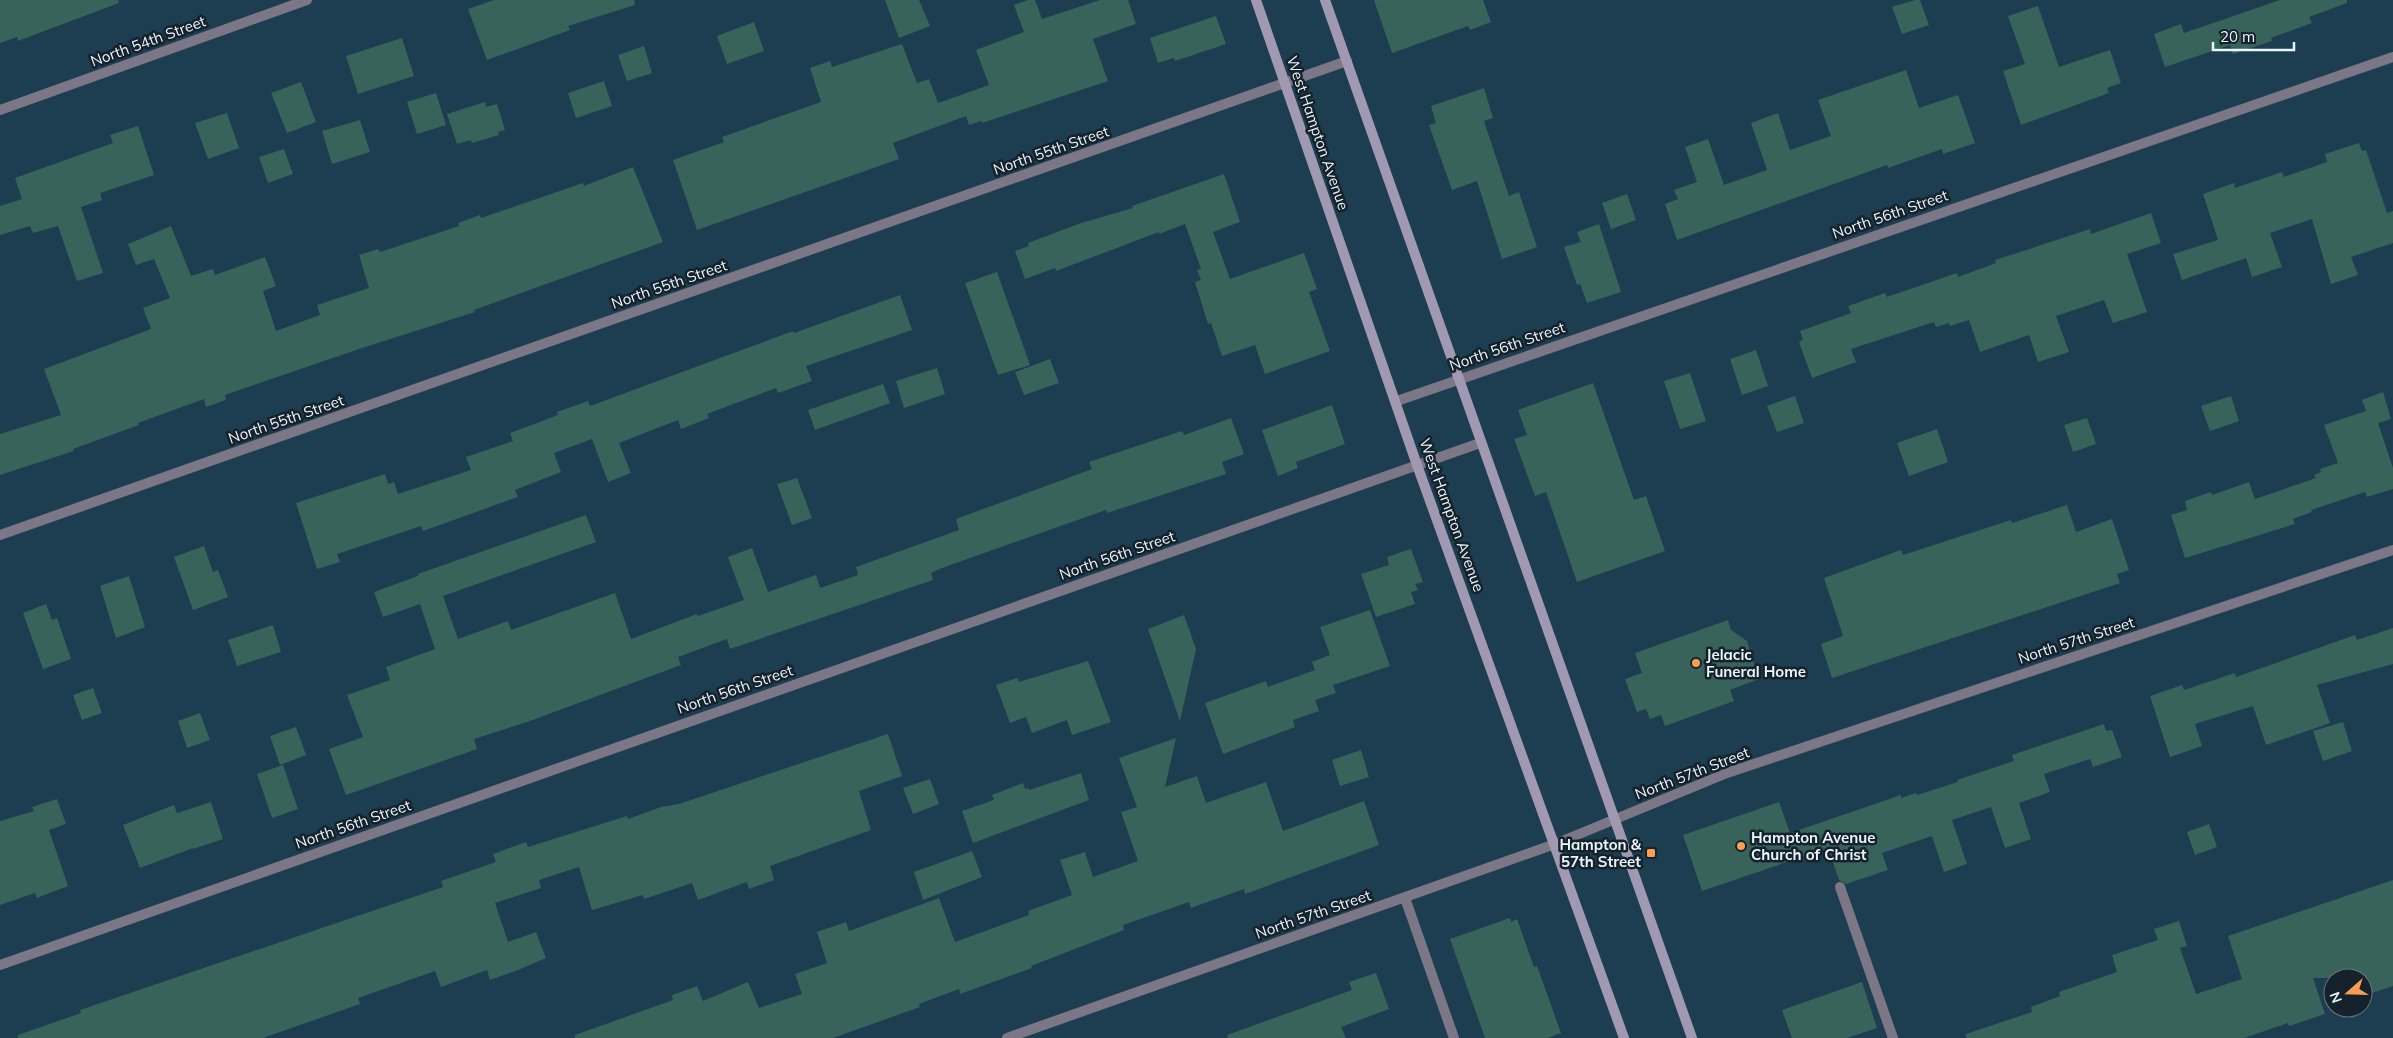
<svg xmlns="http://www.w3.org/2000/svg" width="2393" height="1038" font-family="Mulish,sans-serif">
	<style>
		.building { fill: #38635a }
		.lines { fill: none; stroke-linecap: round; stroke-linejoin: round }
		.lane { stroke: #7b7786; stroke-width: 10 }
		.street { stroke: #7b7786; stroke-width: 10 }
		.secondary { stroke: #a099b1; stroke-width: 10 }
		.poi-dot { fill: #fb9e50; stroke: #15222b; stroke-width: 2 }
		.labels { text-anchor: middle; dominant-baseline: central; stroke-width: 5; stroke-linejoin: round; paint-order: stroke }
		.street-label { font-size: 15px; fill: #eaf5fd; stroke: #15222b }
		.poi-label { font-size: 15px; font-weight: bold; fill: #eaf5fd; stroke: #15222b; text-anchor: start }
	</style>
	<rect width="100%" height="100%" fill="#1d3d50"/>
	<!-- building -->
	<g class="building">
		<path d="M0 0H118L119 3 18 41 17 37 0 43Z"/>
		<path d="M494 0H634L635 5 568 26 570 30 487 60 468 9Z"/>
		<path d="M885 0H919L930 26 899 38Z"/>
		<path d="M1028 0H1035L1042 19 1100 0H1128L1136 24 1093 39 1108 81 982 123 981 121 969 125 966 116 893 143 899 159 697 230 673 160 724 142 722 137 821 102 810 68 830 61 832 67 902 44 917 83 929 79 938 103 989 85 976 50 1024 32 1014 5Z"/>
		<path d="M1374 0H1483L1491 22 1470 30 1468 26 1392 53Z"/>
		<path d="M1915 0H1920L1929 25 1902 34 1892 7Z"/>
		<path d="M2280 0H2347V3L2309 17 2312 23 2271 38 2272 41 2233 54 2230 45 2165 67 2154 34 2181 24 2184 33Z"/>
		<path d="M2038 6 2059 67 2110 50 2121 83 2107 88 2109 93 2021 125 2003 71 2025 64 2008 16Z"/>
		<path d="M1216 16 1226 44 1175 61 1174 58 1158 63 1150 38Z"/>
		<path d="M754 22 764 51 727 64 717 36Z"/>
		<path d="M402 38 414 76 358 94 346 56Z"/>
		<path d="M644 46 652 73 627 81 618 55Z"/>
		<path d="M1906 70 1919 108 1958 95 1975 143 1943 154 1942 149 1888 168 1887 165 1677 240 1665 204 1678 199 1674 190 1697 182 1685 147 1708 139 1724 185 1767 170 1751 123 1778 113 1790 150 1831 136 1818 100Z"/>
		<path d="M604 81 612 106 576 118 568 93Z"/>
		<path d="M301 82 316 122 287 133 271 93Z"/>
		<path d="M1484 88 1493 118 1484 121 1509 196 1519 192 1537 247 1502 259 1477 181 1452 190 1429 125 1436 123 1431 106Z"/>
		<path d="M436 93 446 125 417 134 407 102Z"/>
		<path d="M485 102 486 107 497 104 505 130 498 132 499 135 472 143 471 140 457 144 447 114Z"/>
		<path d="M227 113 239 148 208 159 195 123Z"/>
		<path d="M360 120 370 152 332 164 322 131Z"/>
		<path d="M138 126 154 175 100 193 102 200 81 207 103 273 77 281 58 226 33 233 30 226 0 235V206L22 199 15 178 113 143 110 135Z"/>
		<path d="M2359 143 2362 151 2366 150 2387 213 2393 211V243L2351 257 2358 275 2331 284 2312 219 2270 233 2282 267 2252 277 2246 258 2182 280 2173 254 2218 240 2203 194 2234 183 2235 188 2282 172 2284 177 2327 162 2325 154Z"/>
		<path d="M284 149 293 174 268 183 259 157Z"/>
		<path d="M633 167 663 242 474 310 475 312 359 349 225 395 226 400 206 407 204 399 138 423 139 425 73 449 74 451 0 475V434L61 415 44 369 151 329 143 308 170 298 154 259 136 265 128 244 171 226 191 276 213 269 215 275 265 257 276 286 263 291 276 331 320 315 317 305 369 288 359 255 378 249 380 252 459 226 458 223 480 215 481 218 583 183 584 186Z"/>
		<path d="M1224 174 1240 222 1213 232 1230 279 1304 253 1317 289 1309 292 1330 351 1265 374 1255 345 1222 356 1211 323 1208 324 1195 282 1201 280 1197 270 1201 269 1185 224 1159 234V232L1056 271 1055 268 1025 279 1015 251 1029 246 1028 243 1078 224 1133 208 1132 206Z"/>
		<path d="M1627 194 1636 220 1611 229 1602 203Z"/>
		<path d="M2151 213 2161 243 2127 254 2147 312 2113 323 2104 300 2056 316 2069 352 2038 362 2029 335 1980 352 1969 320 1950 326 1949 323 1936 327 1934 322 1851 349 1856 362 1812 378 1799 342 1803 340 1800 331 1851 313 1848 306 1885 293 1887 297 1957 273 1958 277 1996 263 1995 260 2014 254 2090 229 2091 234Z"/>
		<path d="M1599 224 1621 292 1587 303 1580 284 1577 285 1564 247 1581 242 1577 232Z"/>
		<path d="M997 272 1030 365 998 375 965 283Z"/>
		<path d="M900 295 912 330 806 366 812 381 778 393 776 388 707 414 709 418 681 429 678 420 619 443 631 473 608 482 592 439 554 453 561 472 515 490 518 497 423 531 421 526 337 554 340 562 317 569 296 503 385 474 388 484 394 482 398 494 471 470 466 457 513 441 510 433 558 415 557 412 588 401 590 406 793 331 794 333Z"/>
		<path d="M1756 350 1768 386 1742 395 1730 359Z"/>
		<path d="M1050 359 1059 383 1024 395 1015 372Z"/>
		<path d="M937 368 945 394 904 408 896 381Z"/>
		<path d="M1690 373 1706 421 1680 429 1664 381Z"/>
		<path d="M1593 383 1634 500 1646 496 1665 551 1577 582 1546 492 1535 496 1514 439 1527 435 1518 410Z"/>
		<path d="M883 384 890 403 815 430 808 410Z"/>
		<path d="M2383 392 2391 419 2378 423 2393 468V489L2367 497 2365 492 2311 510 2312 512 2293 519 2295 524 2185 558 2171 515 2187 510 2185 501 2211 492 2212 495 2249 482 2255 499 2316 478 2314 475 2321 472 2320 469 2338 463 2324 425 2366 411 2362 400Z"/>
		<path d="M1795 396 1804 423 1777 432 1767 406Z"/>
		<path d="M2231 396 2239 421 2210 431 2201 406Z"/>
		<path d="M1332 405 1345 444 1296 462 1298 468 1278 476 1262 430Z"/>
		<path d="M1231 418 1244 454 1222 462 1226 474 1107 513 1106 510 942 568 931 573 933 580 730 649 727 639 678 657 681 665 530 721 474 739 477 749 346 795 329 749 363 737 347 695 390 680 386 667 435 649 420 604 383 617 374 592 418 576V574L586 515 596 542 443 596 458 639 508 621 511 630 615 593 631 639 697 614 698 616 744 600 728 557 752 548 768 592 816 575 820 588 858 575 856 567 959 530 956 519 1092 469 1089 462 1182 431 1184 435Z"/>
		<path d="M2087 418 2096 444 2073 452 2064 425Z"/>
		<path d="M1937 429 1948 462 1909 476 1897 443Z"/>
		<path d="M797 478 812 518 792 525 777 484Z"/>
		<path d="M2067 505 2076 532 2112 519 2129 570 2117 574 2120 583 1832 678 1821 644 1843 636 1824 578 1901 550 1903 555 2011 520 2012 523Z"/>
		<path d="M204 546 213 572 218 570 228 597 193 610 174 557Z"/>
		<path d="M1411 549 1423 582 1415 584 1418 590 1411 592 1415 604 1376 617 1361 574 1389 565 1387 557Z"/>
		<path d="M129 576 145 627 116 638 100 586Z"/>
		<path d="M46 604 52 620 57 618 71 659 43 669 23 613Z"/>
		<path d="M1370 610 1390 666 1333 685 1336 693 1315 700 1319 711 1293 720 1295 727 1223 754 1205 703 1266 681 1268 687 1315 670 1312 662 1330 655 1320 627Z"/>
		<path d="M1184 615 1196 649 1180 721 1148 629Z"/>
		<path d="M1728 620 1731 630 1747 641 1759 679 1730 690 1734 701 1665 726 1661 715 1650 719 1646 709 1637 712 1625 679 1642 673 1635 653Z"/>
		<path d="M273 625 281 652 237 666 228 640Z"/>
		<path d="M2393 628V664L2317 685 2330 723 2266 745 2253 706 2195 724 2202 746 2170 757 2150 696 2182 685 2184 690 2235 673 2236 677 2355 635 2357 640Z"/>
		<path d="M1088 661 1111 722 1072 735 1067 720 1032 733 1026 717 1010 723 996 685 1017 678 1019 682Z"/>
		<path d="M93 688 102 713 82 720 73 695Z"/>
		<path d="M200 713 210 740 187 748 178 721Z"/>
		<path d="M2343 722 2352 751 2323 761 2313 731Z"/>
		<path d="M2104 724 2106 731 2112 730 2122 757 2093 767 2090 759 2044 774 2050 792 2019 803 2031 839 2005 848 1991 807 1952 820 1967 864 1944 872 1932 836 1882 853 1888 870 1846 884 1839 880 1828 848 1702 891 1683 835 1779 802 1790 833 1901 795V798L1916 793 1917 795 1958 782 1957 780 2014 761 2012 755Z"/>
		<path d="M296 727 306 755 280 765 270 736Z"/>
		<path d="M888 734 902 776 859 791 871 830 770 866 774 880 749 889 747 882 698 900 692 883 644 899 643 895 592 910 579 867 539 880 541 888 495 903 508 942 536 932 546 958 518 970 490 980 487 970 441 987 435 971 358 998 360 1004 263 1038H18V1035L81 1013 80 1010 443 887 441 881 496 862 493 854 526 842 528 847 627 816 628 819 661 807 679 804Z"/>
		<path d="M1176 738 1165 787 1197 776 1206 803 1266 782 1283 831 1364 801 1379 845 1245 894 1244 889 1191 908 1189 902 1123 925 1124 930 1031 966 1032 968 960 994 959 989 919 1004 920 1007 833 1038H575V1035L673 1000 672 995 697 986 703 1001 748 982 759 1008 802 994 795 974 827 963 817 932 846 922 849 931 939 898 955 942 1029 915 1028 911 1072 895 1060 860 1085 852 1093 877 1138 861 1121 812 1137 807 1119 758Z"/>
		<path d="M1361 750 1369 777 1340 786 1332 760Z"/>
		<path d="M283 765 298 809 272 818 257 774Z"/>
		<path d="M1081 773 1089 800 973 843 962 811 994 800 992 795 1023 783 1025 789 1028 788 1029 790Z"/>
		<path d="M930 779 939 804 913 814 903 788Z"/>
		<path d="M57 799 66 824 49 830 68 886 37 898 35 893 0 905V821L34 811 32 807Z"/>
		<path d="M211 802 223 839 193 849V848L140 868 123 825 174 805 177 813Z"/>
		<path d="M2209 824 2217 847 2195 855 2187 832Z"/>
		<path d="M972 851 982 877 923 900 914 872Z"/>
		<path d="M2393 880V986L2363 996V978H2313L2325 1014 2289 1026 2288 1023 2244 1038H1966V1034L2032 1012 2031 1007 2060 996 2059 992 2117 972 2112 955 2158 940 2154 929 2179 921 2187 946 2180 948 2196 994 2242 979 2228 936Z"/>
		<path d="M1510 918 1511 922 1517 919 1534 967 1537 966 1561 1033 1548 1038H1485L1450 939Z"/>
		<path d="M1376 973 1389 1009 1341 1027 1346 1038H1228L1227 1035 1352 990 1349 982Z"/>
		<path d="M1862 982 1877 1028 1847 1038H1792L1782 1010Z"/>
	</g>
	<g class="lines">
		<!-- lane -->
		<g class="lane">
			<path d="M1840 887 1893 1038"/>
			<path d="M1405 898 1454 1038"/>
		</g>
		<!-- street -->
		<g class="street">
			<path d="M0 110 307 0"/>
			<path d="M1397 401 2393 57"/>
			<path d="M0 535 1347 61"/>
			<path d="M0 965 1480 443"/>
			<path d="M1007 1038 1555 844 1727 773 2393 550"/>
		</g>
		<!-- secondary -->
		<g class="secondary">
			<path d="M1256 0 1417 465 1624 1038"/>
			<path d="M1325 0 1692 1038"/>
		</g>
	</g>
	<!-- markers -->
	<g class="poi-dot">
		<circle cx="1696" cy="663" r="5"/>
		<circle cx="1741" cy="846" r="5"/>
		<rect x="1646" y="848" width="10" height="10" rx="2.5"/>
	</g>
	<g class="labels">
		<!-- street labels -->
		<g class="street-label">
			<text transform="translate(148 41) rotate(-20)">North 54th Street</text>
			<text transform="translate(1318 133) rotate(71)">West Hampton Avenue</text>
			<text transform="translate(1051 150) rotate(-19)">North 55th Street</text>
			<text transform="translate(1890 214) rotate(-19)">North 56th Street</text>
			<text transform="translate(669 284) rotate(-19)">North 55th Street</text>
			<text transform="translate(1507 346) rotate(-19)">North 56th Street</text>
			<text transform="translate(286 419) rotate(-19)">North 55th Street</text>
			<text transform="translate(1452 515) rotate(70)">West Hampton Avenue</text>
			<text transform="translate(1117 555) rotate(-19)">North 56th Street</text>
			<text transform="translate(2076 640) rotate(-18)">North 57th Street</text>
			<text transform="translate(735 689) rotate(-19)">North 56th Street</text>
			<text transform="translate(1692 773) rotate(-21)">North 57th Street</text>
			<text transform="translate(353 824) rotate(-19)">North 56th Street</text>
			<text transform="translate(1313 914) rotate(-19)">North 57th Street</text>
		</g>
		<!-- poi labels -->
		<g class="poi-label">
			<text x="1706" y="654">Jelacic<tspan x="1706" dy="17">Funeral Home</tspan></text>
			<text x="1751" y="837">Hampton Avenue<tspan x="1751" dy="17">Church of Christ</tspan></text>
			<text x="1641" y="844" text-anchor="end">Hampton &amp;<tspan x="1641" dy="17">57th Street</tspan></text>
		</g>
	</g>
	<!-- north arrow -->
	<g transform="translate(2348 993) rotate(250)"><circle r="24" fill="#15222b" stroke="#6a767f"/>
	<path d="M0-4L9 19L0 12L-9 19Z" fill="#fb9e50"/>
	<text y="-8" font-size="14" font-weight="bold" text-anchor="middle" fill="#eaf5fd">N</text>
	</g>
	<!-- scale -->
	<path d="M2213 42v8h81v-8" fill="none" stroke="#eaf5fd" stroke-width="2.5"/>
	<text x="2220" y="42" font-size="15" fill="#eaf5fd" stroke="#15222b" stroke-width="4" paint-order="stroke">20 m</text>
</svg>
